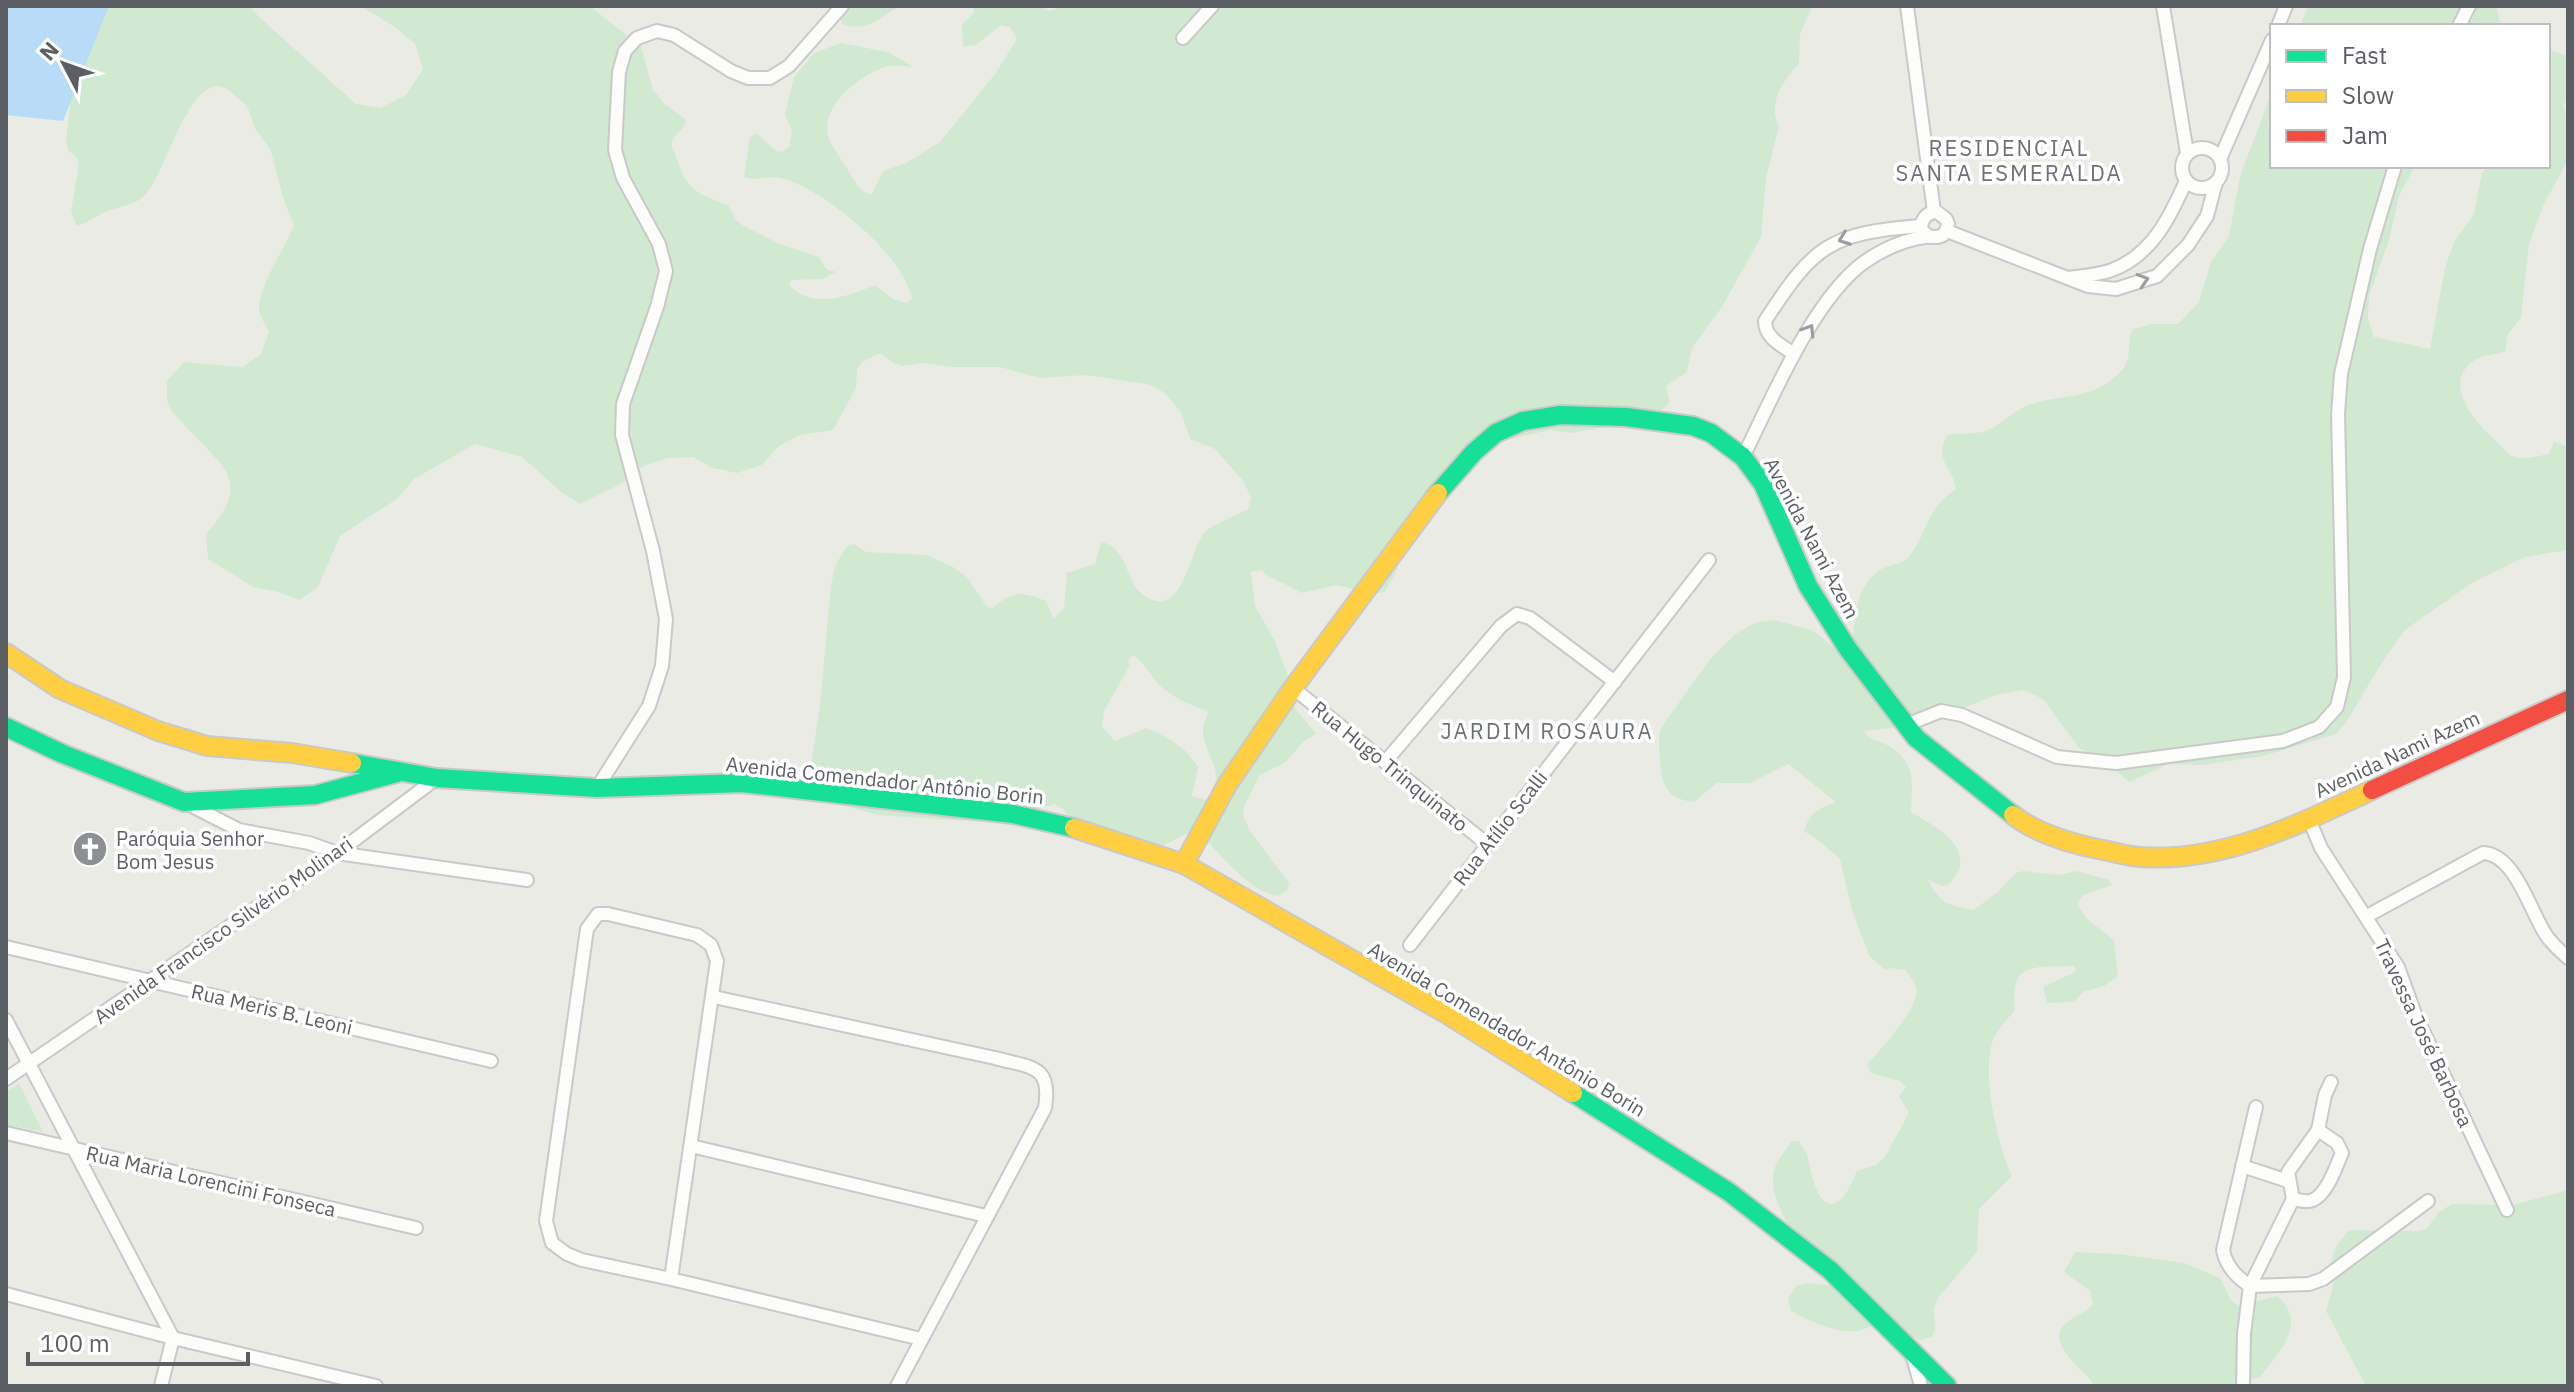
<svg xmlns="http://www.w3.org/2000/svg" width="2574" height="1392" font-family="'IBM Plex Sans',sans-serif">
	<style>
		.green { fill: #d2e9d1; fill-rule: evenodd }
		.water { fill: #b8dcf8 }
		.lines { fill: none; stroke-linecap: round; stroke-linejoin: round }
		.street-casing { stroke: #c8c9c8; stroke-width: 16 }
		.fast-casing { stroke: #c9c9c9; stroke-width: 22 }
		.slow-casing { stroke: #c9c9c9; stroke-width: 22 }
		.jam-casing { stroke: #c9c9c9; stroke-width: 22 }
		.street { stroke: #fcfcfb; stroke-width: 12 }
		.fast { stroke: #16e098; stroke-width: 18 }
		.slow { stroke: #ffcf43; stroke-width: 18 }
		.jam { stroke: #f24e42; stroke-width: 18 }
		.oneway { stroke: #9b9ea0 }
		.labels { text-anchor: middle; dominant-baseline: central; stroke-width: 7; stroke-linejoin: round; paint-order: stroke }
		.street-label { font-size: 20px; fill: #5b5f64; stroke: #fff }
		.poi-label { font-size: 20px; fill: #5b5f64; stroke: #fff; text-anchor: start }
		.neighbourhood-label { font-size: 22px; letter-spacing: 2px; fill: #6c7176; stroke: #fff }
	</style>
	<rect width="100%" height="100%" fill="#ebebe6"/>
	<!-- green -->
	<g class="green">
		<path d="M97 6H250L258 16 356 104 381 108 406 95 423 69 415 44 395 27 361 6 592 8 641 46 653 90 665 104 686 120C685 129 674 134 671 144 687 185 685 190 728 205L737 221 744 226 780 244 819 257 826 269 836 272 823 279 791 280 789 285C813 310 848 296 875 285L893 299 907 303 912 299C903 254 828 194 786 179 770 174 756 182 744 177L750 137 756 133 776 151 782 152 789 147 792 131 785 115 794 77 814 53 841 43 888 52 913 67C903 66 892 64 882 68 859 76 826 103 827 130 828 143 840 157 847 168 854 180 858 190 871 195L883 171 906 163 940 142 995 74 1017 39 1010 27 1001 25 976 45 963 47 962 24 974 13V6H1041L1050 11 1061 6H1812L1800 35 1799 64C1783 81 1767 103 1779 126L1766 178 1761 237 1722 307 1692 348 1687 372 1666 386 1670 402 1662 410 1635 426 1606 427 1571 433 1550 430 1470 448 1411 513 1397 570 1385 592 1370 594 1337 585 1301 593C1288 584 1271 580 1261 570L1251 572 1255 606 1275 641 1289 679 1291 703 1316 734 1305 740 1286 762 1260 775 1243 809 1244 818 1250 831 1289 883 1287 890 1278 896C1248 892 1218 851 1196 829L1162 846 1145 847 1073 821 1063 809 1054 804 1037 810 1020 807 982 822 878 815 831 802 820 793 812 780 811 766 820 705 831 584 836 564 847 546 854 544 866 552 927 555 953 567 967 577 987 607 992 608C1013 591 1021 591 1046 601L1054 619 1064 608 1067 573 1095 564 1101 542C1130 547 1124 584 1146 597 1184 619 1190 548 1204 533 1211 525 1237 515 1248 509L1251 497 1243 481 1215 449 1190 439 1181 412 1165 393 1147 384 1086 375 1040 378 1000 367H951L922 363 902 366 893 363 881 353 862 362 857 369 856 388 833 430 800 435 779 446 762 465 737 473 712 468 693 457 668 458 643 466 623 483 580 504 561 492 522 457 475 444 414 479 397 499 340 536 318 587 300 600 278 592 253 587 208 559 206 534C257 478 218 465 181 421 177 417 171 411 169 407 166 400 167 389 167 381L184 362 243 367 261 354 269 332C266 325 259 316 259 308 259 284 285 249 294 225 282 200 279 181 272 155 270 146 261 138 256 130 252 123 251 113 247 107 245 103 237 98 234 95 193 52 166 180 143 197 133 206 115 207 103 213 94 217 86 225 76 225L71 211 79 165 77 158 68 150 66 141 70 106 67 71ZM1133 655C1146 664 1150 676 1160 686 1174 698 1191 705 1208 712 1206 718 1203 725 1203 731 1205 759 1229 774 1206 800L1192 796 1198 767C1184 745 1170 738 1146 728L1115 741 1102 727 1104 711 1130 665 1128 661Z"/>
		<path d="M837 6H899C879 18 866 33 842 24Z"/>
		<path d="M2308 6H2496L2500 23 2504 26H2300Z"/>
		<path d="M2548 49 2568 56V101L2563 104 2568 120V160L2544 204 2529 244 2521 318 2508 334 2505 352C2496 354 2483 355 2475 360 2439 383 2478 426 2498 443 2502 447 2507 454 2512 456 2522 461 2538 456 2549 454L2554 441 2568 447V550L2525 557 2470 584 2405 630 2379 667 2347 721 2336 734 2263 756 2202 765 2169 764 2129 782 2109 765 2079 748 2043 699 2024 690 1996 695 1924 724 1864 731C1869 740 1876 740 1885 744 1917 759 1912 783 1911 812 1930 824 1965 839 1960 867 1958 873 1953 879 1950 884L1943 886 1928 880C1940 904 1948 905 1973 910L1997 893 2016 873 2023 871 2058 875 2077 871 2109 880 2112 885 2083 895 2077 904 2087 919 2114 940 2118 976 2104 986 2083 992 2074 1002 2047 1003 2043 987 2073 973 2076 970 2074 966C2034 968 2010 960 2015 1010 2006 1021 1994 1033 1991 1047 1983 1080 1998 1146 2012 1176L1979 1209 1977 1252 1938 1298 1934 1308 1935 1330 1932 1337 1920 1340 1882 1321C1874 1324 1866 1329 1858 1331 1837 1334 1809 1321 1791 1311L1788 1299 1796 1286 1806 1283 1836 1286C1814 1259 1762 1206 1775 1167 1778 1159 1787 1149 1792 1141H1799C1800 1143 1805 1151 1806 1152 1811 1164 1816 1220 1841 1199 1848 1193 1853 1179 1857 1171L1876 1165 1884 1158 1909 1113 1899 1096 1906 1087 1900 1081 1871 1073 1867 1065C1880 1049 1921 1007 1916 987 1915 982 1908 974 1905 970L1890 968 1885 970 1870 957 1852 911 1840 859 1820 842 1804 831C1810 812 1818 809 1836 802L1788 764 1751 783H1717L1694 802C1667 799 1662 786 1660 761 1659 750 1658 739 1661 728L1711 658 1737 633 1754 623 1774 620 1812 630 1841 653 1853 645C1854 621 1855 588 1878 571 1888 564 1903 566 1911 554 1930 527 1925 510 1956 489 1953 467 1933 460 1947 435 1960 433 1978 435 1990 429 2003 423 2013 412 2026 406 2061 392 2092 403 2122 370 2133 357 2126 341 2133 329L2152 324H2178L2199 302 2211 262 2229 236 2240 176 2272 92V166H2415L2399 196 2389 240 2369 296 2368 319 2374 337 2430 349 2445 268 2454 242 2474 214 2482 173 2487 166H2548Z"/>
		<path d="M19 1083 43 1132 6 1125V1093Z"/>
		<path d="M2568 1190V1386H2366L2326 1311 2334 1282 2330 1279 2333 1273C2329 1253 2337 1245 2349 1230L2420 1231 2427 1228 2439 1212 2452 1204 2513 1205Z"/>
		<path d="M2075 1252 2119 1254 2184 1263 2220 1278 2231 1300 2239 1306 2277 1296C2310 1323 2277 1355 2259 1378L2242 1379 2232 1386H2093L2092 1381C2080 1369 2044 1340 2066 1323 2075 1316 2085 1313 2093 1304L2090 1291 2064 1272Z"/>
	</g>
	<!-- water -->
	<path class="water" d="M6 6H109L63 121 6 115Z"/>
	<g class="lines">
		<!-- street casing -->
		<g class="street-casing">
			<g id="street">
				<path d="M1907 6 1934 212"/>
				<path d="M2163 6 2187 153"/>
				<path d="M2278 26 2286 6"/>
				<path d="M2459 26 2469 6"/>
				<path d="M1183 38 1212 6"/>
				<circle cx="2202" cy="168" r="20"/>
				<path d="M2220 159 2272 40"/>
				<path d="M1947 231 2088 286 2116 289 2157 276 2188 245 2207 216 2216 182"/>
				<path d="M2068 278C2082 276 2099 275 2112 270 2152 255 2170 217 2186 181"/>
				<path d="M1794 354C1781 345 1765 338 1765 321 1814 245 1830 233 1921 226"/>
				<path d="M1743 457C1771 401 1812 301 1863 263 1880 251 1903 240 1925 237 1931 236 1937 239 1943 235 1947 231 1947 229 1948 224L1946 219 1937 212C1926 212 1921 220 1921 230L1930 237"/>
				<path d="M1293 688 1487 844"/>
				<path d="M1906 725 1941 711 1962 715 2057 757 2116 763 2283 741 2319 727 2337 707 2344 677 2338 414 2341 374 2370 249 2395 166"/>
				<path d="M1386 761 1501 626 1517 614 1530 618 1615 682"/>
				<path d="M597 788 649 706 662 666 666 619 653 551 622 435 623 404 657 307 666 271 659 244 623 178 615 150 619 72 625 51 637 38 657 31 674 35 731 71 748 78H770L789 66 842 6"/>
				<path d="M186 803 239 830 309 843 337 853 527 880"/>
				<path d="M2309 819 2321 848 2398 967 2415 1014 2507 1210"/>
				<path d="M2367 916 2483 853C2515 854 2530 911 2546 935 2552 944 2560 951 2568 958"/>
				<path d="M1410 945 1709 560"/>
				<path d="M6 947 491 1061"/>
				<path d="M714 997 995 1058C1031 1068 1052 1064 1045 1108L897 1386"/>
				<path d="M6 1020 173 1338 161 1386"/>
				<path d="M6 1079 337 853 437 778"/>
				<path d="M2256 1107 2223 1250C2226 1266 2236 1277 2250 1286L2309 1284 2323 1279 2428 1201"/>
				<path d="M6 1133 416 1228"/>
				<path d="M691 1146 986 1216"/>
				<path d="M2242 1166 2288 1181"/>
				<path d="M2293 1199C2299 1200 2307 1203 2313 1200 2328 1193 2336 1166 2342 1153L2337 1143 2318 1130"/>
				<path d="M671 1279 717 961 711 945 697 935 608 914H598L587 929 546 1221 552 1243 567 1254 582 1260 671 1279 921 1339"/>
				<path d="M6 1294 173 1338 376 1386"/>
				<path d="M1912 1354 1921 1386"/>
				<path d="M2243 1386 2244 1334 2250 1286 2293 1199 2288 1172 2318 1130 2325 1095 2331 1082"/>
			</g>
		</g>
		<!-- fast casing -->
		<g class="fast-casing">
			<g id="fast">
				<path d="M1438 493 1474 452 1496 433 1523 421 1560 415 1626 417 1693 426 1711 433 1743 457 1763 484 1808 586 1848 649 1916 738 2013 815"/>
				<path d="M6 727 63 754 184 802 315 795 397 773"/>
				<path d="M352 763 437 778 597 788 742 783 1013 814 1074 828"/>
				<path d="M1573 1093 1729 1192 1830 1270 1947 1386"/>
			</g>
		</g>
		<!-- slow casing -->
		<g class="slow-casing">
			<g id="slow">
				<path d="M6 653 60 689 158 731 207 746 292 753 352 763"/>
				<path d="M2013 815C2036 833 2069 843 2098 849 2111 851 2126 856 2140 857 2223 863 2299 824 2372 790"/>
				<path d="M1074 828 1184 864 1447 1014 1573 1093"/>
				<path d="M1184 864 1227 785 1293 688 1438 493"/>
			</g>
		</g>
		<!-- jam casing -->
		<g class="jam-casing">
			<path id="jam" d="M2372 790 2568 700"/>
		</g>
		<!-- street -->
		<use href="#street" class="street"/>
		<!-- fast -->
		<use href="#fast" class="fast"/>
		<!-- slow -->
		<use href="#slow" class="slow"/>
		<!-- jam -->
		<use href="#jam" class="jam"/>
	</g>
	<!-- one-way arrows -->
	<defs><path id="oneway-chevron" d="M-2-3.5L2.5 0L-2 3.5" fill="none" stroke-width="1.6" stroke-linecap="round" stroke-linejoin="round" transform="scale(2)"/></defs>
	<g class="oneway">
		<use href="#oneway-chevron" transform="translate(1844 239) rotate(159)"/>
		<use href="#oneway-chevron" transform="translate(2143 280) rotate(-18)"/>
		<use href="#oneway-chevron" transform="translate(1809 330) rotate(-58)"/>
	</g>
	<!-- icons -->
	<defs>
		<g id="church-disc" transform="scale(1.8)"><circle r="9.5" fill="#8d9092" stroke="#fff"/><path d="M-1.2-6h2.4v3.5h3.3v2.4h-3.3V6h-2.4V-.1h-3.3v-2.4h3.3Z" fill="#fff"/></g>
	</defs>
	<g fill-rule="evenodd">
		<use href="#church-disc" x="90" y="849"/>
	</g>
	<g class="labels">
		<!-- street labels -->
		<g class="street-label">
			<text transform="translate(1812 538) rotate(62)">Avenida Nami Azem</text>
			<text transform="translate(2397 754) rotate(-25)">Avenida Nami Azem</text>
			<text transform="translate(1390 766) rotate(39)">Rua Hugo Trinquinato</text>
			<text transform="translate(885 780) rotate(6)">Avenida Comendador Antônio Borin</text>
			<text transform="translate(1500 828) rotate(-52)">Rua Atílio Scalli</text>
			<text transform="translate(223 930) rotate(-35)">Avenida Francisco Silvério Molinari</text>
			<text transform="translate(272 1009) rotate(13)">Rua Meris B. Leoni</text>
			<text transform="translate(1507 1029) rotate(31)">Avenida Comendador Antônio Borin</text>
			<text transform="translate(2424 1033) rotate(65)">Travessa José Barbosa</text>
			<text transform="translate(211 1181) rotate(13)">Rua Maria Lorencini Fonseca</text>
		</g>
		<!-- poi labels -->
		<g class="poi-label">
			<text x="116" y="838">Paróquia Senhor<tspan x="116" dy="23">Bom Jesus</tspan></text>
		</g>
		<!-- neighbourhood labels -->
		<g class="neighbourhood-label">
			<text x="2009" y="147">RESIDENCIAL<tspan x="2009" dy="25">SANTA ESMERALDA</tspan></text>
			<text x="1547" y="730">JARDIM ROSAURA</text>
		</g>
	</g>
	<!-- border -->
	<rect width="2574" height="1392" fill="none" stroke="#5b5f64" stroke-width="16"/>
	<!-- legend -->
	<rect x="2270" y="24" width="280" height="144" fill="#ffffff" stroke="#bdbfc1" stroke-width="2"/>
	<rect x="2286" y="50" width="40" height="12" fill="#16e098" stroke="#bdbfc1" stroke-width="2"/>
	<text x="2342" y="64" font-size="24" fill="#5b5f64">Fast</text>
	<rect x="2286" y="90" width="40" height="12" fill="#ffcf43" stroke="#bdbfc1" stroke-width="2"/>
	<text x="2342" y="104" font-size="24" fill="#5b5f64">Slow</text>
	<rect x="2286" y="130" width="40" height="12" fill="#f24e42" stroke="#bdbfc1" stroke-width="2"/>
	<text x="2342" y="144" font-size="24" fill="#5b5f64">Jam</text>
	<!-- north arrow -->
	<g transform="translate(64 64) rotate(311)" stroke="#ffffff" stroke-width="6" paint-order="stroke">
	<path d="M0-6L14 30L0 20L-14 30Z" fill="#5b5f64"/>
	<text y="-12" font-size="22" font-weight="bold" text-anchor="middle" fill="#5b5f64">N</text>
	</g>
	<!-- scale -->
	<path d="M28 1352v12h220v-12" fill="none" stroke="#5b5f64" stroke-width="4"/>
	<text x="40" y="1352" font-size="24" fill="#5b5f64" stroke="#ffffff" stroke-width="6" paint-order="stroke">100 m</text>
</svg>
